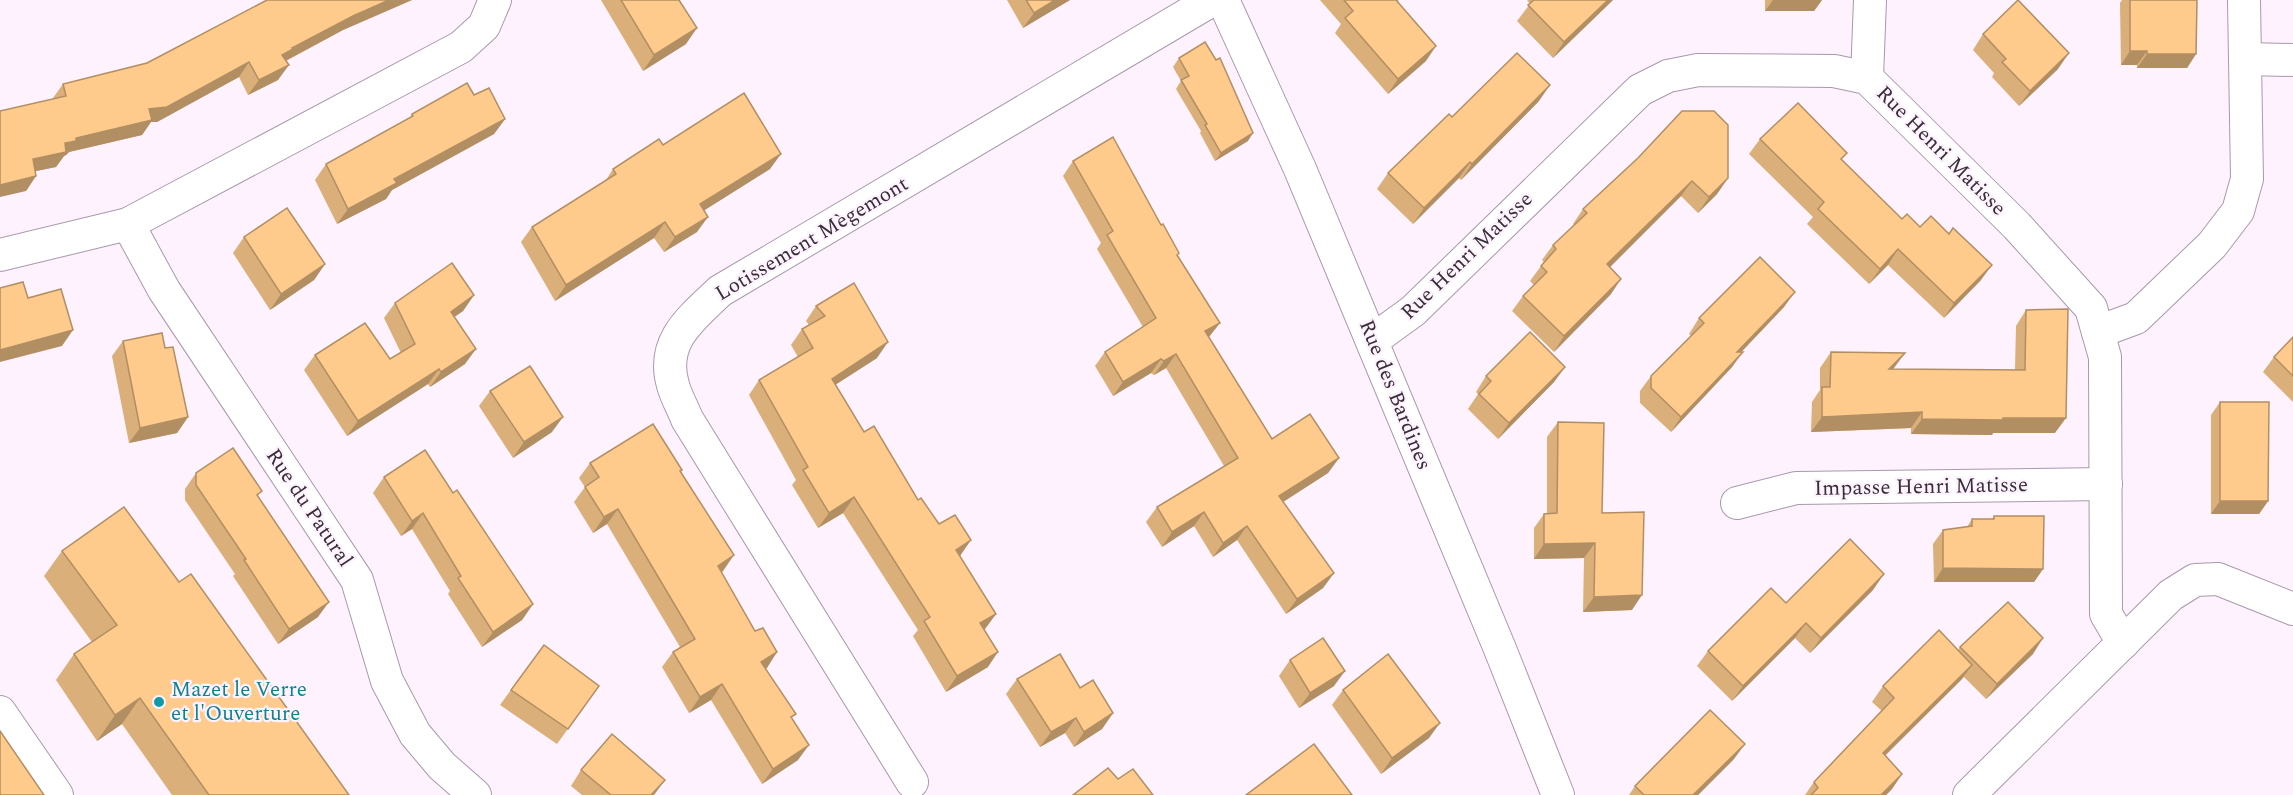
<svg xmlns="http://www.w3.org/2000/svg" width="2293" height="795" font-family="Spectral,serif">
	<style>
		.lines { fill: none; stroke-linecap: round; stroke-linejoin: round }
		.street-casing { stroke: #a998ac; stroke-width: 34 }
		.street { stroke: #fff; stroke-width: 32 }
		.wall { fill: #daaf79 }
		.shaded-wall { fill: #b28e63 }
		.building { fill: #fecb8d; stroke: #b28e63; stroke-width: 1.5 }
		.culture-dot { fill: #0f9aa8; stroke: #fdf2fe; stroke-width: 2 }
		.labels { text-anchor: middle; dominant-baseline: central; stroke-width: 4.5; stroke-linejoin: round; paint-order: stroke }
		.street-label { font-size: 21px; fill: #362f37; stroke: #fdf2fe }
		.culture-label { font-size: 21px; fill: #0d838f; stroke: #fdf2fe; text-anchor: start }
	</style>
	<rect width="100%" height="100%" fill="#fdf2fe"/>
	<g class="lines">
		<!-- street casing -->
		<g class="street-casing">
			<g id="street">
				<path d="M1223 0 1300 169 1500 649 1558 795"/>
				<path d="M2245 59 2293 60"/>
				<path d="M1867 78 1870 0"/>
				<path d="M128 224 164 290 357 580 387 681 415 734 442 766 475 795"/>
				<path d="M0 255 128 224 461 47 484 26 495 0"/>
				<path d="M2098 332 2136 318 2212 245 2238 211 2247 179 2244 0"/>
				<path d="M1373 340 1413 311 1640 90 1668 76 1698 70 1834 71 1867 78 2017 226 2091 308 2105 357 2106 614 2123 643"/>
				<path d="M1737 503 1796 488 2106 484"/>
				<path d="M0 712 57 795"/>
				<path d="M912 782 687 419C683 408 676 397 673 385 660 341 692 318 720 291L1212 0"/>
				<path d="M1969 795 2171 595 2195 580 2218 579 2293 609"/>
			</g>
		</g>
		<!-- street -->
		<use href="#street" class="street"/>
	</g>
	<!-- wall -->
	<g class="wall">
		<path d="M267 0H412L343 30 286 61 278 80 248 95 239 77 157 122H151L142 135 69 152 66 155 64 156 56 167 35 171 36 176 26 191 53 98 63 84 147 63Z"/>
		<path d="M601 0H679L686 44 643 71Z"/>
		<path d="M1007 0H1070L1023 28Z"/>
		<path d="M1320 0H1399L1398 1 1426 61 1388 94 1335 33 1341 24Z"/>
		<path d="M1527 0H1613L1553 58 1517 21 1530 4Z"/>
		<path d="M1765 0H1822L1814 11H1765Z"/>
		<path d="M2122 0H2197L2196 54 2187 68H2137V65H2121L2120 3Z"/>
		<path d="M1983 34 2058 69 2019 106 1992 77 1994 73 1973 50Z"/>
		<path d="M1179 58 1216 60 1248 141 1215 161 1200 133 1201 131 1176 89 1181 81 1173 67Z"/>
		<path d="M474 95 505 119 494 134 392 190 386 199 337 224 315 180 326 164 409 119 412 114Z"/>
		<path d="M1539 101 1461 180 1459 178 1413 224 1377 189 1388 173Z"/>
		<path d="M1760 139 1842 160 1902 219 1920 227 1981 280 1944 318 1888 265 1869 284 1807 224 1813 217 1749 154Z"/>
		<path d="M1638 158 1728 178 1717 194 1698 213 1681 196 1610 267 1611 294 1554 352 1512 311 1523 296 1534 285 1530 281 1544 262 1542 260 1553 245 1574 225 1573 224 1583 209Z"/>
		<path d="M1073 161 1177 255 1209 338 1272 439 1339 458 1328 473 1283 502 1334 573 1323 588 1286 614 1237 540 1213 557 1194 526 1162 547 1146 522 1157 507 1224 466 1166 368 1154 375 1151 373 1113 396 1095 366 1105 352 1143 327 1097 249 1101 243 1063 176Z"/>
		<path d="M613 169H770L704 210 697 232 664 252 654 238 555 301 521 242 532 227 606 180Z"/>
		<path d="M244 237 325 264 314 280 270 310 233 253Z"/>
		<path d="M474 295 463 311 454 317 465 364 430 387 428 384 347 436 304 370 315 355 390 359 401 353 384 318 395 303Z"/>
		<path d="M816 306 877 358 835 385 864 432 918 500 960 556 996 614 984 630 988 667 946 692 913 636 918 630 843 513 818 528 792 485 796 480 749 395 759 380 798 357 791 345 802 329 809 325 806 321Z"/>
		<path d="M1784 307 1741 352 1732 367 1671 432 1640 403V391L1651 376 1691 336 1689 334 1699 318Z"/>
		<path d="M2026 310 2055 433H1993L1992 435 1911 434V428L1811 432 1812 402 1820 390V368L1831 352 1894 369 2015 370 2016 326Z"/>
		<path d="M2293 337V402L2263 372 2274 357Z"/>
		<path d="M123 341 165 348 188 417 177 433 129 443 112 356Z"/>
		<path d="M1565 367 1554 382 1498 439 1468 409 1478 394 1476 392 1486 376Z"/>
		<path d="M490 391 552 432 513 458 479 406Z"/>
		<path d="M2220 402 2268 501 2259 514H2211V415Z"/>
		<path d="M1558 422 1602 513 1632 610 1583 612 1584 558 1534 559V528L1544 514 1547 513V437Z"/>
		<path d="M590 463 682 470 681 472 723 571 721 572 755 631 777 652 766 668 792 719 798 760 762 784 711 700 689 713 662 667 673 652 680 647 607 524 593 533 574 502 585 487 579 478Z"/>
		<path d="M196 473 258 497 318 617 278 644 233 576 235 574 185 500V489Z"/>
		<path d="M384 477 453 493 533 604 522 620 482 647 448 594 450 591 412 529 401 536 373 493Z"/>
		<path d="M1994 516 2043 569 2034 582H1934L1933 544 1943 530 1967 527 1972 519H1992Z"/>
		<path d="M62 551 179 582 349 795H172L122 724 97 741 56 680 74 654 92 642 44 576Z"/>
		<path d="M1873 590 1810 653 1795 638 1732 701 1697 666 1708 651 1786 603Z"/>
		<path d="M544 645 599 686 557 744 500 705Z"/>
		<path d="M1960 647 2033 654 1986 699 1964 677 1885 756 1902 774 1892 789 1886 795H1805L1814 782 1882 711 1872 702 1883 686 1958 650Z"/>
		<path d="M1290 660 1334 686 1299 708 1279 676Z"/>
		<path d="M1017 679 1080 688 1113 713 1102 729 1074 747 1065 733 1040 747 1006 694Z"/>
		<path d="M1343 690 1429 738 1381 774 1332 705Z"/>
		<path d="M1734 759 1698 795H1629L1635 786Z"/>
		<path d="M581 770 654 795H582L571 786Z"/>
	</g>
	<!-- shaded-wall -->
	<g class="shaded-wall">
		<path d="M389 0H412L343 30 285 61 282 55 292 48 353 16Z"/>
		<path d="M1055 0H1070L1023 28 1034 13Z"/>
		<path d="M1608 0H1613L1553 58 1564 42Z"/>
		<path d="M1773 0H1822L1814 11H1765Z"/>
		<path d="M697 28 686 44 643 71 654 55Z"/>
		<path d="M1436 46 1426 61 1388 94 1398 79Z"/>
		<path d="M2130 51H2147L2137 65H2121Z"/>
		<path d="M2069 53 2058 69 2019 106 2030 91Z"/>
		<path d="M2147 54H2196L2187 68H2137Z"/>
		<path d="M249 62 239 77 157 122H151L142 135 69 152 66 155 64 156 56 167 22 174 33 159 76 138 149 109Z"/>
		<path d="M289 65 278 80 248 95 259 80Z"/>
		<path d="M1550 85 1539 101 1461 180 1472 164Z"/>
		<path d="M505 119 494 134 392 190 386 199 337 224 348 209 394 179Z"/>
		<path d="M1253 133 1248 141 1215 161 1221 153Z"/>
		<path d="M781 154 770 169 689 220 700 204Z"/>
		<path d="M1470 162 1459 178 1413 224 1424 208Z"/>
		<path d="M36 176 26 191 0 197V185Z"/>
		<path d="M1728 178 1717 194 1698 213 1709 197Z"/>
		<path d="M1692 181 1681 196 1597 280 1607 264Z"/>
		<path d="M708 217 697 232 664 252 675 237Z"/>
		<path d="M665 222 654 238 555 301 566 285Z"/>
		<path d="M1898 249 1888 265 1869 284 1880 269Z"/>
		<path d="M325 264 314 280 270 310 281 294Z"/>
		<path d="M1992 265 1981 280 1944 318 1954 303Z"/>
		<path d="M1621 279 1611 294 1554 352 1564 336Z"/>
		<path d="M1795 292 1784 307 1727 367 1737 352Z"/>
		<path d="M474 295 463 311 440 327 451 312Z"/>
		<path d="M1220 323 1209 337 1205 331Z"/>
		<path d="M73 330 62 346 0 362V350Z"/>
		<path d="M888 342 877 358 821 394 832 379Z"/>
		<path d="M476 349 465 364 430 387 441 372Z"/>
		<path d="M1743 352 1732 367 1671 432 1681 417Z"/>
		<path d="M1905 353 1894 368 1878 385 1889 369Z"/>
		<path d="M1176 354 1166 368 1154 375 1164 361Z"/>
		<path d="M1161 359 1151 373 1113 396 1123 382Z"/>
		<path d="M1565 367 1554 382 1498 439 1509 423Z"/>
		<path d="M439 369 428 384 347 436 358 421Z"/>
		<path d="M1922 412 1911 428 1811 432 1822 417Z"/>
		<path d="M188 417 177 433 129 443 140 428Z"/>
		<path d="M563 417 552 432 513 458 524 442Z"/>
		<path d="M2066 418 2055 433H1993L1992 435 1911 434 1922 419Z"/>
		<path d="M1339 458 1328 473 1269 511 1279 496Z"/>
		<path d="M854 497 843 513 818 528 829 513Z"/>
		<path d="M2220 501H2268L2259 514H2211Z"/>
		<path d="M618 509 607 524 593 533 604 517Z"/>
		<path d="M1204 512 1194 526 1162 547 1172 532Z"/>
		<path d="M423 513 412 529 401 536 412 521Z"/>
		<path d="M1247 526 1237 540 1213 557 1223 543Z"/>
		<path d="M971 540 960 556 945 565 956 550Z"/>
		<path d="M1595 543 1584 558 1534 559 1544 544Z"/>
		<path d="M734 555 723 571 707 581 718 566Z"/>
		<path d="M1943 568 2043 569 2034 582H1934Z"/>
		<path d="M1334 573 1323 588 1286 614 1297 599Z"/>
		<path d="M1884 574 1873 590 1810 653 1821 638Z"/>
		<path d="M1642 595 1632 610 1583 612 1594 597Z"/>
		<path d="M329 602 318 617 278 644 289 629Z"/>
		<path d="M533 604 522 620 482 647 493 632Z"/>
		<path d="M996 614 985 629 969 639 980 623Z"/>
		<path d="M1806 623 1795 638 1732 701 1743 686Z"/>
		<path d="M2043 638 2033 654 1986 699 1997 684Z"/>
		<path d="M777 652 767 668 751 677 761 662Z"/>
		<path d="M998 652 988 667 946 692 957 676Z"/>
		<path d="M1972 665 1961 680 1872 768 1883 753Z"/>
		<path d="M1345 671 1334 686 1299 708 1310 693Z"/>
		<path d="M722 684 711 700 689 713 700 697Z"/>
		<path d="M140 698 122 724 97 741 115 715Z"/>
		<path d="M1113 713 1102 729 1074 747 1084 732Z"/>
		<path d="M1076 718 1065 733 1040 747 1051 732Z"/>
		<path d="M1440 723 1429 738 1381 774 1392 758Z"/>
		<path d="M1745 744 1734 759 1698 795H1693Z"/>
		<path d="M809 745 798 760 762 784 773 769Z"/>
		<path d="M1902 774 1892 789 1886 795H1881Z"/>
		<path d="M665 780 654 795H651Z"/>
	</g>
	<!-- building -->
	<g class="building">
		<path d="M267 0H389L353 16 292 48 293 49 282 55 289 65 259 80 249 62 167 107 149 109 152 120 76 138V141L65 143 66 152 33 159 36 176 0 185V111L66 96 63 84 147 63Z"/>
		<path d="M621 0H679L697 28 654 55Z"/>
		<path d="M1026 0H1055L1034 13Z"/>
		<path d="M1344 0H1396L1436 46 1398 79 1345 18 1353 11Z"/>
		<path d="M1534 0H1608L1564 42 1528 5Z"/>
		<path d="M2018 0 2069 53 2030 91 2002 62 2006 59 1983 34Z"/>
		<path d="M2130 0H2197L2196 54H2147V51H2130Z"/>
		<path d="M1205 42 1216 60 1220 58 1253 133 1221 153 1205 125 1207 124 1181 80 1189 76 1179 58Z"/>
		<path d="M1517 53 1550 85 1472 164 1470 162 1424 208 1388 173 1449 114 1452 117Z"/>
		<path d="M467 83 474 95 489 88 505 119 394 179 397 183 348 209 326 164 413 116 412 114Z"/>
		<path d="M744 93 781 154 700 204 708 217 675 237 665 222 566 285 532 227 616 174 613 169 659 139 663 145Z"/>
		<path d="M1798 103 1847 153 1841 159 1902 219 1907 214 1920 227 1931 216 1949 234 1953 228 1992 265 1954 303 1898 249 1880 269 1818 209 1824 202 1760 139Z"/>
		<path d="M1682 111H1714L1728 125V178L1709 197 1692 181 1607 264 1621 279 1564 336 1523 296 1547 272 1541 266 1556 249 1553 245 1587 213 1583 209 1638 158Z"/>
		<path d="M1113 137 1161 225 1163 224 1179 253 1177 255 1220 323 1205 331 1272 439 1310 414 1339 458 1279 496 1334 573 1297 599 1247 526 1223 543 1204 512 1172 532 1157 507 1238 458 1176 354 1164 361 1161 359 1123 382 1105 352 1156 318 1107 235 1113 231 1073 161Z"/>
		<path d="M287 208 325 264 281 294 244 237Z"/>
		<path d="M1760 257 1795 292 1737 352H1743L1681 417 1651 388V376L1704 323 1699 318Z"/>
		<path d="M452 263 474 295 451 312 476 349 441 372 439 369 358 421 315 355 365 323 390 359 415 344 395 303Z"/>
		<path d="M23 282 28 298 61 289 73 330 0 350V288Z"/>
		<path d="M854 283 888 342 832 379 864 432 874 426 918 500 921 498 939 524 955 515 971 540 956 550 996 614 980 623 998 652 957 676 924 621 930 617 854 497 829 513 803 470 808 467 759 380 813 348 802 329 825 316 816 306Z"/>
		<path d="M2068 309 2066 418H2003V420L1922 419V412L1822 417V387H1830L1831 352 1905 353 1889 369 2025 370 2026 310Z"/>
		<path d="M1530 332 1565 367 1509 423 1479 394 1491 381 1486 376Z"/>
		<path d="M162 333 165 348 173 347 188 417 140 428 123 341Z"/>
		<path d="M2293 337V376L2274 357Z"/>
		<path d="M530 366 563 417 524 442 490 391Z"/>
		<path d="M2220 402H2269L2268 501H2220Z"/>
		<path d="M1558 422 1604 423 1602 513 1644 512 1642 595 1594 597 1595 543 1544 544V514L1557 513Z"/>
		<path d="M653 424 682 470 680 471 734 555 718 566 755 631 763 628 777 652 761 662 796 714 791 717 809 745 773 769 722 684 700 697 673 652 695 639 618 509 604 517 585 487 599 477 590 463Z"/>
		<path d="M233 448 262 491 257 495 329 602 289 629 244 560 246 559 196 485V473Z"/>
		<path d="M425 450 453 493 457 490 533 604 493 632 458 578 461 576 423 513 412 521 384 477Z"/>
		<path d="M124 507 179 582 191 574 349 795H209L140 698 115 715 74 654 117 625 62 551Z"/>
		<path d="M1994 516H2044L2043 569 1943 568V530L1972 526V519H1994Z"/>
		<path d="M1850 539 1884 574 1821 638 1806 623 1743 686 1708 651 1771 588 1786 603Z"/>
		<path d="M2008 602 2043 638 1997 684 1960 647Z"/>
		<path d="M1939 630 1972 665 1883 753 1902 774 1881 795H1811L1818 788 1814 782 1894 698 1883 686Z"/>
		<path d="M1323 638 1345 671 1310 693 1290 660Z"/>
		<path d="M544 645 599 686 568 729 511 690Z"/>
		<path d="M1060 654 1080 688 1093 680 1113 713 1084 732 1076 718 1051 732 1017 679Z"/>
		<path d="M1388 654 1440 723 1392 758 1343 690Z"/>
		<path d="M1710 710 1745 744 1693 795H1644L1635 786Z"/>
		<path d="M0 731 44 795H0Z"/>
		<path d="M612 734 665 780 651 795H611L581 770Z"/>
		<path d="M1314 744 1352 795H1246Z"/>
		<path d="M1108 768 1118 779 1133 769 1153 795H1073Z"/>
	</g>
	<!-- markers -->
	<circle class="culture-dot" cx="159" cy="702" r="6"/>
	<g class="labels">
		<!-- street labels -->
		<g class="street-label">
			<text transform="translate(1941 151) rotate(45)">Rue Henri Matisse</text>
			<text transform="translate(812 239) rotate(-31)">Lotissement Mègemont</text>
			<text transform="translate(1467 256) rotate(-44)">Rue Henri Matisse</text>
			<text transform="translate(1395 395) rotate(68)">Rue des Bardines</text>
			<text transform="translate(1921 487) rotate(-1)">Impasse Henri Matisse</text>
			<text transform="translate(309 508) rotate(56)">Rue du Patural</text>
		</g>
		<!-- culture labels -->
		<g class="culture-label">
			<text x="171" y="690">Mazet le Verre<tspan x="171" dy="24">et l'Ouverture</tspan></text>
		</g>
	</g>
</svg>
